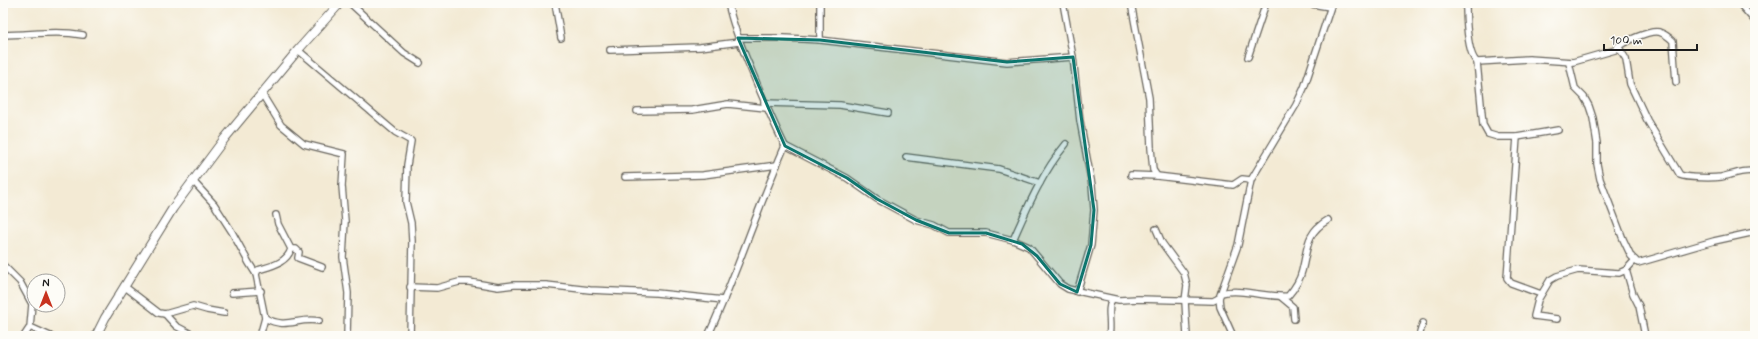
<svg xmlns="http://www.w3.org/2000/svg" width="1758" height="339" font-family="Mynerve,sans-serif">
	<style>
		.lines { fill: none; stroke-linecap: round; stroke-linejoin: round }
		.street-casing { stroke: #67645c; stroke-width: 8 }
		.secondary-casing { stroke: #67645c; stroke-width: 10 }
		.street { stroke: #fff; stroke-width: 5.5 }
		.secondary { stroke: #fff; stroke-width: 8 }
		.marked { fill: #0f766e; fill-opacity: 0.2; stroke: #0f766e; stroke-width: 3; stroke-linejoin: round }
	</style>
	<rect width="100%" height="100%" fill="#fdfcf7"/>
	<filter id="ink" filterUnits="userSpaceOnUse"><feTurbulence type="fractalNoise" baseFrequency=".025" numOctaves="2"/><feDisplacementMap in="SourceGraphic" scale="8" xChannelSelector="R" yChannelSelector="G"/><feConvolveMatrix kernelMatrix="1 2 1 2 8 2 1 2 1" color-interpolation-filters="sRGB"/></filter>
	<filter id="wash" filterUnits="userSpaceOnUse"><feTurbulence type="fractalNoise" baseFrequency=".012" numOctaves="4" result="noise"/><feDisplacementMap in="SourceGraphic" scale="16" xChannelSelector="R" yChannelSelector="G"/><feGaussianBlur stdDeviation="0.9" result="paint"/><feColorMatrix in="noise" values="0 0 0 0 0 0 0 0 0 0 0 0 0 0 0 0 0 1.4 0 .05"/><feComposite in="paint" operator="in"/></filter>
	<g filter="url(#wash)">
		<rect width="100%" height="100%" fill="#f3ead4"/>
	</g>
	<g filter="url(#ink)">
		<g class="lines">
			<!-- street casing -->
			<g class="street-casing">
				<g id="street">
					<path d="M350 3 404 53 420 63"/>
					<path d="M555 3 561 38"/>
					<path d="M728 3C733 26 741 46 750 67 761 94 772 120 785 146"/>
					<path d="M1063 3 1073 57 1080 121 1092 185 1094 210 1091 245 1077 292"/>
					<path d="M1131 3 1149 98 1151 148 1153 170 1157 176 1233 185 1242 179 1251 180"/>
					<path d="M1306 3 1330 7"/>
					<path d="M1466 3C1466 16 1467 54 1477 62L1529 59 1573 62 1615 50C1621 42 1650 30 1659 32 1665 34 1669 37 1673 41L1676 82"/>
					<path d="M1739 3 1755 21"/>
					<path d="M3 35C31 35 55 30 83 35"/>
					<path d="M738 38H784L820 40 1007 62 1073 57"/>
					<path d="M820 40V3"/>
					<path d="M1618 46 1626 59 1630 84 1647 120 1680 175C1687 178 1713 178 1721 177 1732 175 1744 169 1755 172"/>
					<path d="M298 50 395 132 411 141 407 165 406 202 411 223 412 241 410 336"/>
					<path d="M610 50 700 47 739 42"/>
					<path d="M1248 57 1266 3"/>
					<path d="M1477 62 1483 125 1488 134 1498 137H1517L1507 278 1511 283 1541 294"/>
					<path d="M1569 63 1575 88 1584 97 1589 106 1593 118 1597 143V164L1600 179 1623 239 1631 256 1638 263 1714 241 1755 232"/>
					<path d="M262 94 281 125 304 144 344 154 342 186 345 221 343 257 348 293 347 336"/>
					<path d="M764 103 840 105 888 113"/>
					<path d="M637 111 692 110 728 104 766 108"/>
					<path d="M1517 137 1558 130"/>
					<path d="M906 157 999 169 1040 183"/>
					<path d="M1131 175 1157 176"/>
					<path d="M625 177 703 175 777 165"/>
					<path d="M193 181 214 204 232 232 249 263 256 274 265 318 260 336"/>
					<path d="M1156 229 1162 243 1184 273 1187 285 1185 301 1187 336"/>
					<path d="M1013 240C1028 206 1042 173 1066 144"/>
					<path d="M291 249H296L299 252 298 258 322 267"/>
					<path d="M3 265 20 282 32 304 30 327 50 336"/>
					<path d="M1626 270 1633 294 1639 306 1645 336"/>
					<path d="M256 274 258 270C271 266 287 263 291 249L278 224 276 215"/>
					<path d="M124 286 159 313 165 314 193 306 207 310 224 313"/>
					<path d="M410 287 437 288 459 282H469L498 287 514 285H546L590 290 656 293 724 300"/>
					<path d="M232 293 261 291"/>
					<path d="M1221 293C1243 288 1266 298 1288 296 1294 289 1300 280 1302 271 1308 249 1305 233 1328 220"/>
					<path d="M1281 297 1293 307 1294 319"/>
					<path d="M165 314 176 326 195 336"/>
					<path d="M265 318C287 330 297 317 319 321"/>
					<path d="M1557 319 1534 316 1538 300 1550 280 1557 276 1578 270 1619 273 1626 270 1635 260"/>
					<path d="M24 336 30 327"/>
					<path d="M708 336C737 274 757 209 785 146L847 178 877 199 916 220 934 225 949 233H986L1013 240 1029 247 1060 284 1068 289 1119 300 1138 299 1213 301 1219 298"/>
					<path d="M1109 336C1112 322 1106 311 1112 299"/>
					<path d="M1233 336 1220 307 1219 298 1238 245 1251 180 1296 105 1304 88 1332 3"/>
					<path d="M1419 336 1423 323"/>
				</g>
			</g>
			<!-- secondary casing -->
			<g class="secondary-casing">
				<path id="secondary" d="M96 336 105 318 173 208 193 181 225 138 298 50 340 3"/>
			</g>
			<!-- street -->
			<use href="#street" class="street"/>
			<!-- secondary -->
			<use href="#secondary" class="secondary"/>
		</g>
	</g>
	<!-- marked area -->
	<path class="marked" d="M738 38 820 40 1007 62 1073 57 1094 210 1091 245 1077 292 1060 284 1037 256 1022 244 986 233H949L916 220 877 199 847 178 785 146Z"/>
	<!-- margin -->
	<rect width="1758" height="339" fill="none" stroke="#fdfcf7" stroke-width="16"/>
	<!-- north arrow -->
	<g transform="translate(46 293)"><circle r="19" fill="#fdfcf7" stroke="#a3a29f"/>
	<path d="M0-3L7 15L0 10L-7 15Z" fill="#c8321e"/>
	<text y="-6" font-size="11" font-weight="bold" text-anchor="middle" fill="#1c1c1c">N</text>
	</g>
	<!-- scale -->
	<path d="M1604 44v6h93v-6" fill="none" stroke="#1c1c1c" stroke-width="2"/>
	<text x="1610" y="44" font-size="12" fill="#1c1c1c" stroke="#fdfcf7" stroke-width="3" paint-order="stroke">100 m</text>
</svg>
